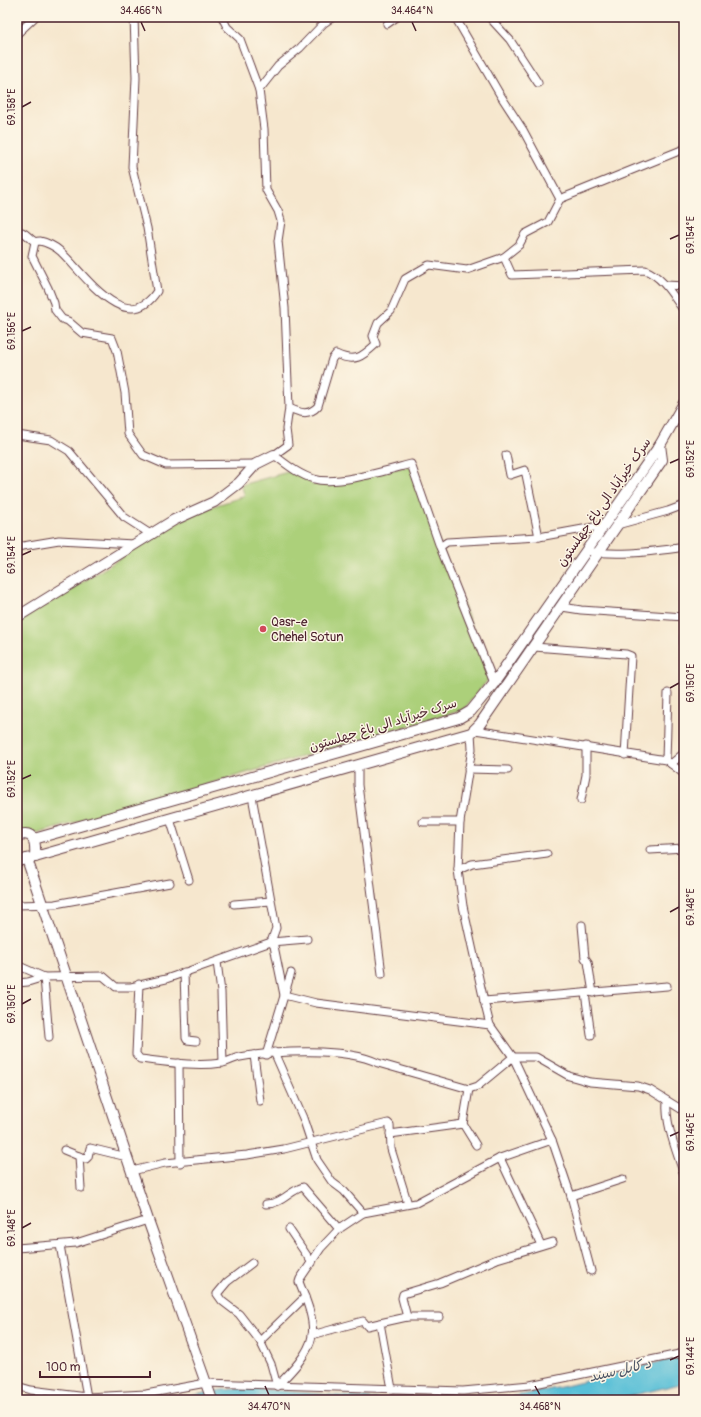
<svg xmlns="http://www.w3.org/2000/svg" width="701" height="1417" font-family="Pangolin,'Playpen Sans Arabic',sans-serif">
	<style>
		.green { fill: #acd07a; stroke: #7b7852 }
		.water { fill: #59bfd7; stroke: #526f81 }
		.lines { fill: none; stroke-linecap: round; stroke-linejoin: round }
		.street-casing { stroke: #643d43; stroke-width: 9 }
		.secondary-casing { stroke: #643d43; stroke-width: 12 }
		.street { stroke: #fff; stroke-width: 7 }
		.secondary { stroke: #fff; stroke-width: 10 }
		.ticks { fill: none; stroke: #4a1f2b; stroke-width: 1.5 }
		.poi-dot { fill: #d1495b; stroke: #fcf5e5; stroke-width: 1.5 }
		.labels { text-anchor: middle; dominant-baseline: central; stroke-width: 3; stroke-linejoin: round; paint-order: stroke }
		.street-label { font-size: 13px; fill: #4a1f2b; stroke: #fcf5e5 }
		.poi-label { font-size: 13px; fill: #4a1f2b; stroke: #fcf5e5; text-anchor: start }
		.water-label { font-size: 14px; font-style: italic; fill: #4f5767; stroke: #fcf5e5 }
		.neatline { fill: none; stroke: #4a1f2b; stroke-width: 1.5 }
		.ticks-label { font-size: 10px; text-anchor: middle; fill: #4a1f2b }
	</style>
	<rect width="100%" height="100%" fill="#fcf5e5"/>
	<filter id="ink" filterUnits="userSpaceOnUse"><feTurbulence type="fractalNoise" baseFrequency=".025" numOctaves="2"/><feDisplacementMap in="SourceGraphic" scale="8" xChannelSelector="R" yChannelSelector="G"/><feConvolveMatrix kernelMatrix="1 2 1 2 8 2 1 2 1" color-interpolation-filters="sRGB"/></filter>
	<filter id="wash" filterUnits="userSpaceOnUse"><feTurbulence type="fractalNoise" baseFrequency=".012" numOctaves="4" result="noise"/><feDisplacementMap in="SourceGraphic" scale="16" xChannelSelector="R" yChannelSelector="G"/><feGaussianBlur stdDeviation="0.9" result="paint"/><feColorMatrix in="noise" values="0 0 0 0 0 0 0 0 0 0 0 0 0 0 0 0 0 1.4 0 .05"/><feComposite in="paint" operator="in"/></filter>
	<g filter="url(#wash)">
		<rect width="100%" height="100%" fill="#f6e7ce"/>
		<!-- green -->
		<path class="green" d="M410 466 491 676 463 710 36 834 17 832V623L195 512 245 496 241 485 295 470 313 485Z"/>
		<!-- water -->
		<g class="water">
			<path d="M684 1356V1383L614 1400H478C549 1395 615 1372 684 1356Z"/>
			<path d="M249 1388 389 1400H167L221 1390Z"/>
		</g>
	</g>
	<g filter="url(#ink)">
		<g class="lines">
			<!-- street casing -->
			<g class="street-casing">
				<g id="street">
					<path d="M222 17 227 27 240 39 259 90"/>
					<path d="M333 17 324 23 300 48 278 66 259 90 264 129 266 190 278 211 281 221 278 241 285 308 289 408 286 429 288 445 274 455C286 464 299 475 314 479 336 486 388 470 411 464L440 547 494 683"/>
					<path d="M455 17 499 93 523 130 560 199"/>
					<path d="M489 17 510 40 538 83"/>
					<path d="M387 24 397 17"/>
					<path d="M17 34 35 17"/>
					<path d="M17 232H22C27 234 30 239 34 241 37 242 37 241 40 241 46 242 56 247 60 251 83 272 126 339 157 291L147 228 132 167 136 78 134 17"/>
					<path d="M35 242 32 256 48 288 54 303 55 310 62 319 68 321 82 333 112 338 117 351 125 393 128 434 143 455 166 465 256 464"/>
					<path d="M504 257 512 275 645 270C663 277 673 296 684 311"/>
					<path d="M666 285 684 286"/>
					<path d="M289 408C300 413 309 416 318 406L332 359 336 354C355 363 362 357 376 344L373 336 378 323 391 311 405 279 429 265 467 270 504 257 519 245 525 234 548 222 560 199 684 149"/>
					<path d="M17 435 51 440 69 451 124 517 152 535"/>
					<path d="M506 455 510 475 525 470 539 537"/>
					<path d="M617 525 668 511 684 505"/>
					<path d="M17 547 59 540 134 544"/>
					<path d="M440 547 447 542 539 537 605 525"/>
					<path d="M586 551C617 556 647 552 678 548"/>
					<path d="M562 607 581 610 684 617"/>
					<path d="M684 636V645"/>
					<path d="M534 647 626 654 631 656 625 755"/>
					<path d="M475 730 666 760 684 774"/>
					<path d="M471 733 472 749 460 822 458 870 463 906 484 1001 490 1025 513 1057 552 1140 571 1196 591 1271"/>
					<path d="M666 760 668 693"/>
					<path d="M671 764 684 753"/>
					<path d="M358 765V785L382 974"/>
					<path d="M468 769 508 770"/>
					<path d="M252 796 276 928 271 942"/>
					<path d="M581 800 586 775V746"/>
					<path d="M170 819 189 880"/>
					<path d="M423 822H460"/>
					<path d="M650 850 684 848"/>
					<path d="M458 870 472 864 547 854"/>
					<path d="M234 904 271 901"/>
					<path d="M17 905 55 904 170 883"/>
					<path d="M582 925 585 958 588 962 593 993"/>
					<path d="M271 942 274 946 284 995 316 1003 490 1025"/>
					<path d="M217 962 221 992 223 1063"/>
					<path d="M17 965 44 977 103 976 116 987H131L166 979 271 942 307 939"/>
					<path d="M184 972 186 1038 187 1040 196 1041"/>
					<path d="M17 983 28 982 44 977 49 1037"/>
					<path d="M139 984 136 1054 140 1059C166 1062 196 1067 222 1063 228 1062 234 1058 240 1057 275 1051 346 1047 378 1063L469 1089 478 1086 513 1057H536L569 1076 590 1082 638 1086 650 1090 684 1111"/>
					<path d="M585 993 591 1035"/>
					<path d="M484 1001 667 986"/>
					<path d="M274 1052 303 1118 317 1160 332 1182 344 1191 363 1213"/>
					<path d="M254 1055 260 1101"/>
					<path d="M266 1055 291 973"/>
					<path d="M179 1063 180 1163"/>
					<path d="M469 1089 463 1124 476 1145"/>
					<path d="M667 1101C665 1125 677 1152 684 1175"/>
					<path d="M682 1110 684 1100"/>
					<path d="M390 1134 463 1124"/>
					<path d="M64 1150 86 1159 88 1157 90 1148 127 1157"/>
					<path d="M79 1156 81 1188"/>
					<path d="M500 1158 541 1245"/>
					<path d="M132 1171 165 1163 247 1155 284 1149 388 1123 390 1125 391 1149 408 1204"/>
					<path d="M571 1196 623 1179"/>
					<path d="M266 1204C282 1204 289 1191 303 1187L339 1229"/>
					<path d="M289 1229 312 1263"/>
					<path d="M60 1245 87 1397"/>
					<path d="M17 1248 76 1243 148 1220"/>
					<path d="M252 1263 227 1282 217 1294 222 1301 239 1314 260 1341 271 1364 277 1386"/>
					<path d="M407 1317 402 1298 403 1294 440 1283 497 1259 553 1242"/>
					<path d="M312 1335 363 1321 367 1326 380 1323"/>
					<path d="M260 1341 305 1297"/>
					<path d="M17 1386 31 1390 87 1397 146 1394 206 1383 463 1391 530 1385 684 1353"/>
					<path d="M277 1386C290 1373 309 1354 312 1336 315 1319 305 1297 299 1282L300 1279 321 1248 339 1229 363 1213 416 1203 500 1158 552 1140"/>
					<path d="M392 1389 380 1323 407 1317H439"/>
				</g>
			</g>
			<!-- secondary casing -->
			<g class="secondary-casing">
				<g id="secondary">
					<path d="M17 617 174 520 214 502 239 483 256 464 274 455"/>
					<path d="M17 836C35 829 36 844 35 857L22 860 17 858"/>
					<path d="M34 839 459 718 471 711 494 683 660 445 684 403"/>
					<path d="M35 857 471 733 480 724 662 460 660 445"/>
					<path d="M27 859 148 1220 212 1400"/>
				</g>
			</g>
			<!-- street -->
			<use href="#street" class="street"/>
			<!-- secondary -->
			<use href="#secondary" class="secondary"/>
		</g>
	</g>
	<!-- ticks -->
	<path class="ticks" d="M141 22 145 31M412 22 416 31M22 107 31 102M670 239 679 235M22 331 31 327M670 463 679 459M22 555 31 551M670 688 679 683M22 779 31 775M670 912 679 907M22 1004 31 999M670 1136 679 1132M22 1228 31 1223M670 1360 679 1356M265 1386 269 1395M535 1386 540 1395"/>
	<!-- markers -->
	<circle class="poi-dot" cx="263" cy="629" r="4"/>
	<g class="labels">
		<!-- street labels -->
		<g class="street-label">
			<text transform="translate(604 502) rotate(-55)">سرک خیرآباد الی باغ چهلستون</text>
			<text transform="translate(383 725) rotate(-17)">سرک خیرآباد الی باغ چهلستون</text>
		</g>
		<!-- poi labels -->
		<g class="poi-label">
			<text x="271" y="622">Qasr-e<tspan x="271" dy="15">Chehel Sotun</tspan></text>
		</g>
		<!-- water labels -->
		<g class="water-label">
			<text transform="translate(620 1370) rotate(-13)">د کابل سيند</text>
		</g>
	</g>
	<!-- margin -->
	<rect width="701" height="1417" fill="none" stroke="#fcf5e5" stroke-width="44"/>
	<!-- scale -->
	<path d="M40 1371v6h110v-6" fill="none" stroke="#4a1f2b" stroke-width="2"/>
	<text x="46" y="1371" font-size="12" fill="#4a1f2b" stroke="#fcf5e5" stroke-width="3" paint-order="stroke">100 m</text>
	<rect x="22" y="22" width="657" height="1373" class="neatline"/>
	<g class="ticks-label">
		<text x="141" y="14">34.466°N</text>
		<text x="412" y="14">34.464°N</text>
		<text transform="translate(11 107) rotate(-90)" y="4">69.158°E</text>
		<text transform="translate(690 235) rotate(-90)" y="4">69.154°E</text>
		<text transform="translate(11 331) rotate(-90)" y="4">69.156°E</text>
		<text transform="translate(690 459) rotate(-90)" y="4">69.152°E</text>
		<text transform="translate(11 555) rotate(-90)" y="4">69.154°E</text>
		<text transform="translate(690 683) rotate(-90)" y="4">69.150°E</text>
		<text transform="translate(11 779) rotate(-90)" y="4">69.152°E</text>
		<text transform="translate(690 907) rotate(-90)" y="4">69.148°E</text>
		<text transform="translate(11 1004) rotate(-90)" y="4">69.150°E</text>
		<text transform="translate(690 1132) rotate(-90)" y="4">69.146°E</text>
		<text transform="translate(11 1228) rotate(-90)" y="4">69.148°E</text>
		<text transform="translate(690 1356) rotate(-90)" y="4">69.144°E</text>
		<text x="269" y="1410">34.470°N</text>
		<text x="540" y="1410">34.468°N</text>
	</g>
</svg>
